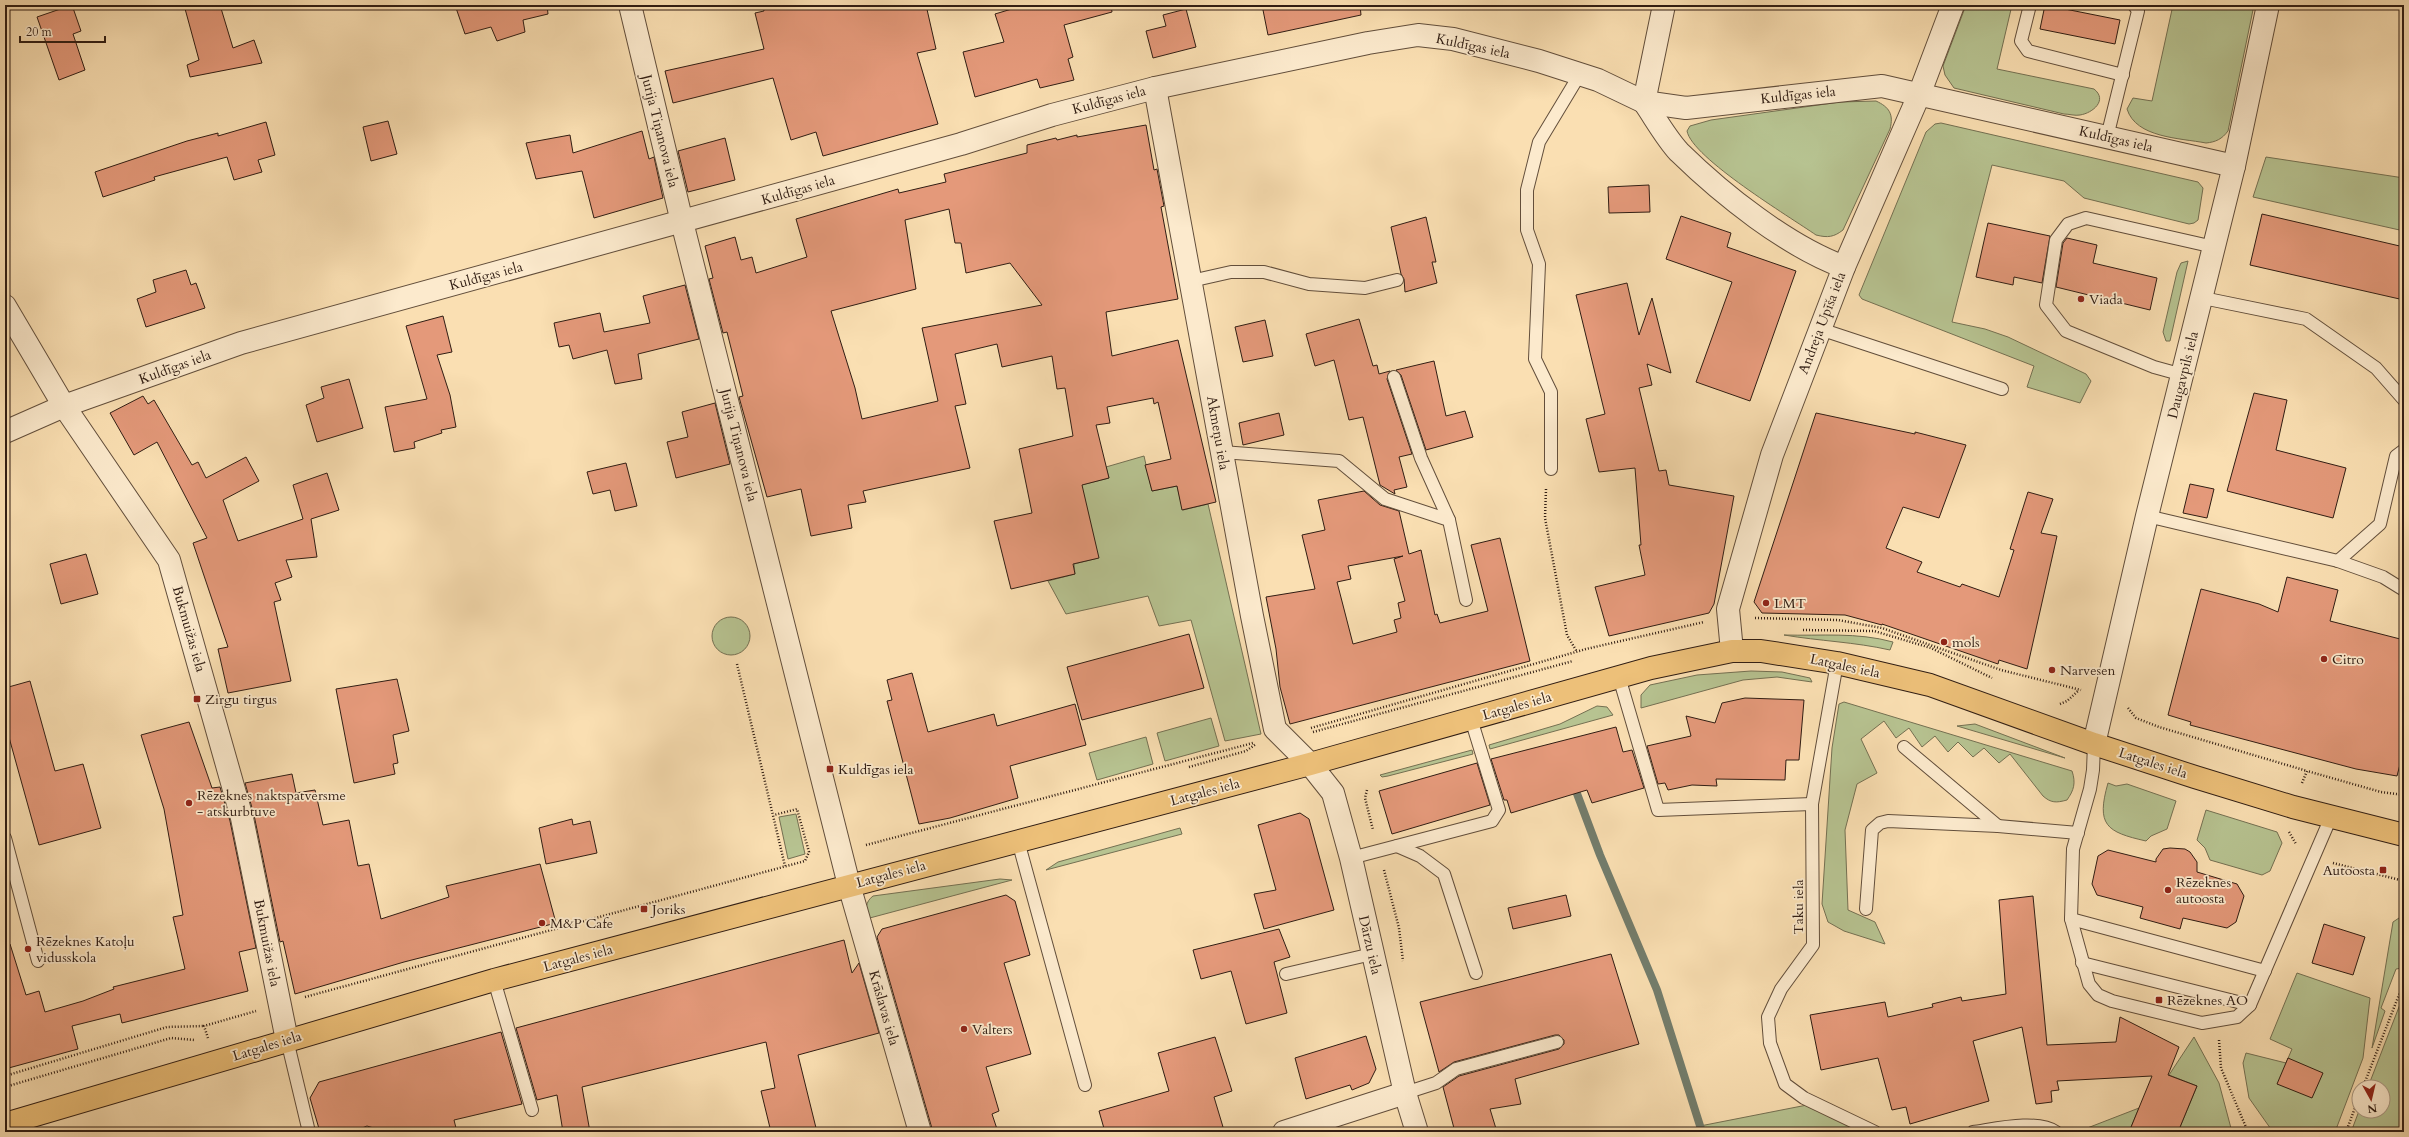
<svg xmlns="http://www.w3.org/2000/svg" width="2409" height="1137" font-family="Cardo,serif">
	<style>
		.green { fill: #b7c391; stroke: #747052 }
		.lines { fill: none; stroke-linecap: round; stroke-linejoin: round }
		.stream { stroke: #737d6c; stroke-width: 8 }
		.building { fill: #e4997a; stroke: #301d13; fill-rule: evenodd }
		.service-casing { stroke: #624e3b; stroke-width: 14 }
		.minor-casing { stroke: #624e3b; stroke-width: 24 }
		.primary-casing { stroke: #301d13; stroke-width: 24 }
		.path { stroke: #301d13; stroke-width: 2.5; stroke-dasharray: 1 2; stroke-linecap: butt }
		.service { stroke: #fceacd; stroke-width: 12 }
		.minor { stroke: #fceacd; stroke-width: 22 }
		.primary { stroke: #edc079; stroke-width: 22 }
		.poi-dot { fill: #8f2418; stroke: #fceacd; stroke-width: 1.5 }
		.labels { text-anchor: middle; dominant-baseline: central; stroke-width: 3.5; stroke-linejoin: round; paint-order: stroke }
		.street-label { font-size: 14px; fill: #301d13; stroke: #fceacd }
		.poi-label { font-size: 14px; fill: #301d13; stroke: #fceacd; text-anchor: start }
	</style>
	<rect width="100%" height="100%" fill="#fadfb2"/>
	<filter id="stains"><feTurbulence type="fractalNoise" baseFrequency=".005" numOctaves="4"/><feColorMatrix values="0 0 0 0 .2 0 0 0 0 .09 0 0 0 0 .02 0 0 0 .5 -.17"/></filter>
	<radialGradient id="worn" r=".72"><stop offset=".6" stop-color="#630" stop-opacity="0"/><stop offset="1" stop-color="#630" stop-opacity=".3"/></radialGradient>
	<!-- green -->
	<g class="green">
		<path d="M1966 5H2012L1997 69 2094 89C2108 100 2093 113 2080 115 2075 116 2069 114 2064 114L1954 88 1945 75 1943 66Z"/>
		<path d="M2173 5H2254L2228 131C2222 139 2216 142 2206 143 2180 138 2136 138 2127 109L2133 98 2152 101Z"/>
		<path d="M1876 101C1889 107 1894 114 1890 129L1843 230C1834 237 1828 238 1816 235 1790 217 1692 158 1687 131L1690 126 1711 120 1840 102Z"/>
		<path d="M1941 123 2198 182 2203 188 2198 220 2194 223 2189 224 2084 198 2064 181 1992 165 1952 322 1985 329 2008 337 2086 374 2091 381 2080 403 2027 387 2034 366 1862 299 1859 295 1926 132 1935 124Z"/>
		<path d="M2266 157 2404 178V231L2253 197Z"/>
		<path d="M2188 261 2170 341H2166L2163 332 2177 272 2181 263Z"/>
		<path d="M1144 456 1152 491 1177 486 1183 510 1208 504 1261 734 1225 741 1191 620 1159 626 1148 596 1066 614 1048 581 1075 574 1074 564 1098 558 1081 485 1109 478 1106 467Z"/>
		<circle cx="731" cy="636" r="19"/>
		<path d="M1784 635C1821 636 1857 632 1893 642L1890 650C1855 642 1819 641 1784 635Z"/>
		<path d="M1751 671 1782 672 1810 678 1812 682 1777 677 1743 680 1641 708V695L1650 685 1697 675Z"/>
		<path d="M1844 702 2072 771C2076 783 2074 790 2067 800 2056 803 2051 803 2043 796L2010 754 1999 763 1984 748 1973 757 1958 742 1948 752 1935 736 1922 747 1909 728 1896 738 1884 721 1861 739 1877 773 1857 784 1845 830 1848 910 1875 922 1885 944 1844 931 1828 922 1822 904 1832 748 1839 704Z"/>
		<path d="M1597 706 1607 707 1613 715 1490 749 1489 745 1560 724Z"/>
		<path d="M1211 718 1219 746 1165 761 1157 733Z"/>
		<path d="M1975 724 2065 758 1957 726Z"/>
		<path d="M1146 737 1153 764 1097 780 1089 753Z"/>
		<path d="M1472 750 1473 754 1388 776 1382 777 1380 775Z"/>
		<path d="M2108 783 2116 786 2127 784 2176 801 2167 829 2151 836 2146 841C2106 832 2096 825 2108 783Z"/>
		<path d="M2206 810 2277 832 2282 843 2270 871 2262 875 2210 860 2205 848 2197 840Z"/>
		<path d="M796 814 805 854 788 859 779 817Z"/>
		<path d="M1180 828 1182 834 1046 870 1058 862Z"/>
		<path d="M1000 879 1012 880 866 919C866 909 865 902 873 896Z"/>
		<path d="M2399 918 2404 919V964L2402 968 2396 969 2381 1008 2385 1011 2372 1048 2393 922Z"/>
		<path d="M2297 973 2370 998 2363 1058 2335 1132H2273L2249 1098 2243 1063 2246 1053 2286 1063 2292 1049 2270 1039Z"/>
		<path d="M2404 994V1132H2351L2359 1111H2383V1087H2368Z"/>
		<path d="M2194 1037 2219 1083 2232 1132H2178L2197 1086 2169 1075Z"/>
		<path d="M1807 1105 1864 1132H1702L1700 1126Z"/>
		<path d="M2139 1108 2129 1132H2077Z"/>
	</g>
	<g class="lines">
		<!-- stream -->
		<path class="stream" d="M1573 783 1600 855 1657 990 1702 1132"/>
	</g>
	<!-- building -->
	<g class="building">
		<path d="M72 5 81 31 73 34 85 70 59 80 37 17Z"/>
		<path d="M184 5H220L233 48 254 40 262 63 190 77 187 65 199 60Z"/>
		<path d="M455 5H547L548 14 523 20 525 32 497 41 491 27 465 34Z"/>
		<path d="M763 5H926L936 49 917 53 938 124 823 156 816 132 791 140 773 78 673 103 665 71 764 49 755 13 764 11Z"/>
		<path d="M1025 5H1111L1112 12 1064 25 1073 57 1068 59 1074 80 1040 88 1037 79 975 97 963 52 1004 42 995 14Z"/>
		<path d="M1262 5H1360L1361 15 1268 35Z"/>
		<path d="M2045 5 2120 20 2115 44 2040 29Z"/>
		<path d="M1186 9 1196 47 1153 58 1146 31 1166 26 1163 15Z"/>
		<path d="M388 121 397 154 371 161 363 127Z"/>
		<path d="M266 122 275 155 258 160 262 172 234 180 227 157 154 177 155 180 103 197 95 172 187 141 218 133V136Z"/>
		<path d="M1146 125 1154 170 1157 169 1164 206 1161 207 1178 299 1106 312 1112 356 1178 340 1216 502 1182 510 1177 486 1152 491 1145 465 1171 459 1158 402 1154 404 1153 398 1107 407 1110 423 1096 425 1109 478 1082 485 1099 558 1073 564 1075 574 1011 589 994 521 1032 513 1019 449 1073 436 1065 388 1057 389 1052 356 1002 367 997 344 955 354 966 404 955 406 970 468 863 491 866 502 848 505 852 528 811 536 801 489 767 497 739 397 743 396 727 332 723 333 709 279 713 278 705 246 735 237 741 260 752 257 756 273 807 257 796 219 898 189 899 193 946 182 944 174 1027 153V145L1056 138 1057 140 1077 135V137ZM949 209 955 243H961L966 273 1010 263 1042 305 922 328 938 401 862 419 855 388 831 311 916 289 905 220Z"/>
		<path d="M642 131 649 159 654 157 663 198 594 218 582 171 536 179 526 143 570 135 573 153Z"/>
		<path d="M725 138 735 180 688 192 678 151Z"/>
		<path d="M1649 185 1650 212 1609 213 1608 187Z"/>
		<path d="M2262 214 2404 247V300L2250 265Z"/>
		<path d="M1681 216 1731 233 1727 247 1796 271 1750 401 1696 382 1732 282 1666 259Z"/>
		<path d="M1426 217 1436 262H1432L1437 283 1405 292 1404 279 1401 274 1391 227Z"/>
		<path d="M1988 223 2050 236 2042 283 2014 277 2013 285 1976 277Z"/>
		<path d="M2067 238 2097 245 2093 263 2157 278 2150 310 2056 287 2063 243Z"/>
		<path d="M186 270 191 285 196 283 205 308 146 327 137 299 156 292 153 280Z"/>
		<path d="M1627 283 1639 335 1652 298 1671 373 1647 364 1652 385 1639 388 1659 471 1666 470 1669 485 1734 496 1714 604 1709 613 1609 636 1595 587 1645 575 1639 545H1641L1635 468 1599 472 1586 419 1605 414 1576 295Z"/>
		<path d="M685 285 699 339 638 354 642 379 615 384 607 350 573 359 569 345 559 347 554 323 600 313 604 332 650 323 643 296Z"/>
		<path d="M443 316 452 352 437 355 450 395 456 427 441 430 442 433 414 442 415 448 394 452 385 407 427 399 406 326Z"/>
		<path d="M1359 319 1373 366 1377 365 1379 374 1390 371 1387 379 1412 454 1399 457 1407 487 1394 490 1395 494 1380 485 1363 417 1349 420 1334 360 1315 366 1306 334Z"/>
		<path d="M1265 320 1273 356 1243 362 1235 327Z"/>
		<path d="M1434 361 1446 416 1465 411 1473 437 1426 450 1401 375 1396 370Z"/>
		<path d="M349 379 363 428 317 442 306 405 324 398 321 387Z"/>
		<path d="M2254 393 2287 400 2276 450 2346 468 2333 518 2227 491Z"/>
		<path d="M143 396 148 404 154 400 192 465 198 462 206 478 246 457 259 481 223 500 238 541 303 519 293 485 327 473 339 510 311 519 317 557 286 560 292 577 275 583 281 600 274 602 291 681 228 693 218 649 228 647 193 543 207 538 157 442 134 455 110 413Z"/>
		<path d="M715 403 730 464 676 478 667 442 688 437 682 412Z"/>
		<path d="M1279 413 1284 435 1243 445 1239 423Z"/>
		<path d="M1816 413 1915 434V432L1966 445 1939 518 1903 507 1886 548 1922 562 1917 572 1960 587 1962 584 1999 597 2014 550 2010 549 2028 492 2053 499 2041 533 2057 536 2027 669 1999 660 1998 664 1882 624V625L1845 615 1762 613 1754 602Z"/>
		<path d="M626 463 637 506 615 511 610 490 593 494 587 472Z"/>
		<path d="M2190 484 2214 489 2207 518 2183 513Z"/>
		<path d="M1364 491 1380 505 1399 511 1409 554 1421 550 1435 615 1437 614 1440 623 1488 611 1471 545 1500 538 1530 661 1290 724 1280 687 1276 649 1266 597 1315 589 1302 535 1325 530 1318 500ZM1403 556 1394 559 1405 601 1398 603 1401 618 1394 620 1397 632 1353 644 1337 582 1351 579 1348 566Z"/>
		<path d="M86 554 98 594 61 604 50 564Z"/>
		<path d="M2287 577 2338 590 2330 621 2404 640V749L2397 776 2356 769 2190 725 2191 722 2168 715 2201 589 2259 604 2278 612Z"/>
		<path d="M1189 634 1204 688 1082 720 1067 667Z"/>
		<path d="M912 673 928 732 994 714 997 726 1075 704 1086 745 1010 766 1018 798 950 818 919 824 887 701 892 700 887 680Z"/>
		<path d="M397 679 409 731 393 735 398 763 393 764 395 774 354 783 336 689Z"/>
		<path d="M30 681 55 771 83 764 101 828 39 845 5 723V688Z"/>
		<path d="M1745 698 1804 700 1799 760H1786L1785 780 1716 779 1717 786 1692 785 1668 790 1665 783 1658 784 1647 746 1691 736 1686 716 1715 723 1722 703Z"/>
		<path d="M189 722 212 788 220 787 230 821 256 948 239 952 248 991 122 1023 120 1014 72 1026 78 1049 5 1069V945L10 944 26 995 39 991 45 1012 83 1001 114 989 113 987 185 969 173 917 183 915 164 809 141 735Z"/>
		<path d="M1616 727 1623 752 1632 750 1644 788 1592 803 1587 790 1511 813 1507 800H1504L1491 759Z"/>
		<path d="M1477 763 1490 805 1392 834 1379 791Z"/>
		<path d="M292 774 296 793 315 790 323 825 349 820 358 866 369 864 381 919 449 897 446 886 540 864 556 923 404 962 295 994 283 941 280 942 254 815 245 783Z"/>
		<path d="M1300 813 1309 819 1334 910 1264 929 1254 894 1276 890 1258 825Z"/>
		<path d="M572 819 573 825 590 821 597 853 546 864 539 828Z"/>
		<path d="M2170 848 2185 849 2190 852 2197 862V872L2237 884 2244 896 2236 922 2227 928 2183 918 2180 929 2140 918 2143 907 2097 895 2092 884 2098 856 2108 850 2156 862V859L2163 849Z"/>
		<path d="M1006 895 1015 901 1030 955 1004 963 1031 1054 986 1067 999 1111 992 1114 998 1132H933L877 937 882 929Z"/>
		<path d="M1566 895 1571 916 1513 929 1508 908Z"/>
		<path d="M2033 896 2047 1045 2116 1042 2120 1017 2179 1047 2168 1075 2197 1086 2178 1132H2129L2152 1076 2057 1081 2059 1090 2051 1091 2052 1102 2036 1104 2022 1027 1973 1041 1989 1101 1910 1124 1906 1107 1892 1110 1878 1058 1821 1070 1810 1015 1885 1002 1888 1017 1933 1007 1932 1004 1961 997 1962 1001 2006 994 1999 900Z"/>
		<path d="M2324 924 2365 937 2353 975 2312 963Z"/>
		<path d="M1279 929 1290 957 1274 962 1287 1013 1246 1024 1231 971 1201 979 1193 950Z"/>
		<path d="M844 940 852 973 859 963 879 1033 798 1055 817 1132H771L761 1091 775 1088 766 1042 582 1087 590 1132H563L557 1095 537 1100 516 1028Z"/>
		<path d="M1611 954 1639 1044 1515 1079 1521 1104 1490 1109 1497 1132H1455L1443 1087 1459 1076 1559 1049 1564 1044V1040L1559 1035H1555L1454 1062 1439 1072 1420 1002Z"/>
		<path d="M501 1032 522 1104 454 1120 457 1132H387L367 1126 352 1132H320L310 1098 319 1082Z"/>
		<path d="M1366 1036 1376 1069 1369 1083 1352 1090 1350 1085 1306 1099 1295 1058Z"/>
		<path d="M1215 1037 1232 1091 1214 1097 1223 1127 1207 1132H1105L1099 1111 1169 1091 1158 1053Z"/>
		<path d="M2288 1058 2323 1073 2312 1098 2277 1084Z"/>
	</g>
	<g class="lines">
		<!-- service casing -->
		<g class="service-casing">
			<g id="service">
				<path d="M2030 5 2021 41 2028 51 2123 75"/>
				<path d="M2107 137 2138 11 2134 5"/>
				<path d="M1191 281 1231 272H1264L1309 284 1365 288 1397 280"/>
				<path d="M2203 298 2306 319 2376 368 2404 400"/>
				<path d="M1820 329 2002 389"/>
				<path d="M2183 375 2154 367 2066 331 2046 305 2056 240 2068 224 2086 218 2214 247"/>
				<path d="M1394 377 1421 458 1449 520"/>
				<path d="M1222 452 1339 461 1385 499 1449 520 1466 600"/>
				<path d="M1551 469V392L1535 359 1539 264 1527 230V190L1539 142 1580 74"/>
				<path d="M2147 516 2338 561 2383 577 2404 590"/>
				<path d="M2338 561 2380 524 2396 456 2404 450"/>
				<path d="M1837 663 1812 804 1813 945 1781 989 1768 1017 1770 1043 1785 1084 1804 1098 1875 1132"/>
				<path d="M1619 677 1658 810 1812 804"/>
				<path d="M2094 744 2093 770 2090 789 2073 849 2071 919 2089 984 2098 995 2112 1001 2202 1023 2237 1017 2250 1005 2331 817"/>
				<path d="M1904 747 1998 826"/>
				<path d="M5 838 38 961"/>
				<path d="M1018 841 1085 1085"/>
				<path d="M1397 846 1420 856 1444 874 1476 973"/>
				<path d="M1351 858 1492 821 1499 810 1471 719"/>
				<path d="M1866 909 1872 830 1880 823 1888 821 1998 826 2078 833"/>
				<path d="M2071 919 2265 971"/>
				<path d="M2082 963 2250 1005"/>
				<path d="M1286 974 1372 954"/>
				<path d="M494 980 532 1110"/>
				<path d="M287 1040 309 1132"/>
				<path d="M1405 1093 1436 1083 1456 1069 1557 1042"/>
				<path d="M1973 1132C1995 1129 2037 1119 2056 1132"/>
			</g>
		</g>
		<!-- minor casing -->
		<g class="minor-casing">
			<g id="minor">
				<path d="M630 5 682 222 849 885 920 1132"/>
				<path d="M1155 88 1252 616 1275 729 1310 764 1333 793 1351 858 1405 1093 1417 1132"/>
				<path d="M1644 102C1655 118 1666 138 1679 152 1723 195 1787 246 1844 267"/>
				<path d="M1644 102 1664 5"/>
				<path d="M5 306 64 406 169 560 242 818 287 1040"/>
				<path d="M5 432 64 406 241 343 961 144 1052 115 1155 88 1368 43 1418 35 1453 39 1539 61 1598 80 1644 102 1686 108 1882 86 2234 166"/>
				<path d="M1732 651 1728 609 1772 455 1844 267 1919 95 1953 5"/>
				<path d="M2094 744 2147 516 2234 166 2268 5"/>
				<path d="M1284 1132 1405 1093"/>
			</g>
		</g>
		<!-- primary casing -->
		<g class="primary-casing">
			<path id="primary" d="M5 1124 494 980 1310 764 1651 668 1732 651H1761L1837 663 1930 685 2094 744 2195 777 2293 807 2404 835"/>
		</g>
		<!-- path -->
		<g class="path">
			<path d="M1546 489 1545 518 1567 635 1577 652"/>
			<path d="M1755 618 1838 620 1882 628 2001 670 2081 690"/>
			<path d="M1803 630 1874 631 1931 648 1992 678"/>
			<path d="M737 664 785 866"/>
			<path d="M2060 704 2067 701 2079 690"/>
			<path d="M2128 708 2136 718 2159 727 2307 771"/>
			<path d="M1311 728 1586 649 1704 622"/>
			<path d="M1313 732 1573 661"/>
			<path d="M1189 767 1246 751 1256 744"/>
			<path d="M2302 783 2307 771 2381 792 2404 795"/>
			<path d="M1367 790 1365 798 1373 830"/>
			<path d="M2289 832 2296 844"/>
			<path d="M866 845 1253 743"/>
			<path d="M2333 863 2404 881"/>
			<path d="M1384 870 1399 928 1403 961"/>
			<path d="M305 997 805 861 809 852 797 809 774 815"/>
			<path d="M208 1038 204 1026 256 1011"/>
			<path d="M2219 1040 2221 1068 2248 1132"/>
			<path d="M5 1076 167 1027 204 1026"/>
			<path d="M5 1087 171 1038 195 1040"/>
			<path d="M2363 1087 2404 982"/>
			<path d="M2346 1132 2359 1097"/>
		</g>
		<!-- service -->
		<use href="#service" class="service"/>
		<!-- minor -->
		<use href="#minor" class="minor"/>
		<!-- primary -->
		<use href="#primary" class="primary"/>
	</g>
	<!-- markers -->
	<g class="poi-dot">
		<circle cx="2081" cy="299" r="4"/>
		<circle cx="1766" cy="603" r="4"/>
		<circle cx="1944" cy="642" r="4"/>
		<circle cx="2324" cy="659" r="4"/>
		<circle cx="2052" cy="670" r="4"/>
		<rect x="193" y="695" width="8" height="8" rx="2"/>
		<rect x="826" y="765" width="8" height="8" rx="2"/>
		<circle cx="189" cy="803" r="4"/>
		<rect x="2379" y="866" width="8" height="8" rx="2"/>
		<circle cx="2168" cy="890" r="4"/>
		<rect x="640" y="905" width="8" height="8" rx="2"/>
		<circle cx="542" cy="923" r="4"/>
		<circle cx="28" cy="949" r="4"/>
		<rect x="2155" y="996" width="8" height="8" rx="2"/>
		<circle cx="964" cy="1029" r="4"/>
	</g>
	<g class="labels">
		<!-- street labels -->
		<g class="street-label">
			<text transform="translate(1473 46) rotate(12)">Kuldīgas iela</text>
			<text transform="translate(1798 95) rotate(-6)">Kuldīgas iela</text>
			<text transform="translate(1109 100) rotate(-15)">Kuldīgas iela</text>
			<text transform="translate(660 131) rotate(76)">Jurija Tiņanova iela</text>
			<text transform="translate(2116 139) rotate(13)">Kuldīgas iela</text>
			<text transform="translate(798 190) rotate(-16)">Kuldīgas iela</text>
			<text transform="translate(486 276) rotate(-15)">Kuldīgas iela</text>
			<text transform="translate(1822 323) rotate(-69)">Andreja Upīša iela</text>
			<text transform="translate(175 367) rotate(-20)">Kuldīgas iela</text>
			<text transform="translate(2183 375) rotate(-76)">Daugavpils iela</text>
			<text transform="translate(1218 433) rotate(80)">Akmeņu iela</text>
			<text transform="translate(739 445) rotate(76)">Jurija Tiņanova iela</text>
			<text transform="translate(189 629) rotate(74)">Bukmuižas iela</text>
			<text transform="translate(1845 666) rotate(12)">Latgales iela</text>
			<text transform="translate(1517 706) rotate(-16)">Latgales iela</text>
			<text transform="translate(2153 763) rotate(18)">Latgales iela</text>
			<text transform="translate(1205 792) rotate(-15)">Latgales iela</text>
			<text transform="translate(891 874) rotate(-15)">Latgales iela</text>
			<text transform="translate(1798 907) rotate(-90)">Taku iela</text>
			<text transform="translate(267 943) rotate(79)">Bukmuižas iela</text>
			<text transform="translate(1370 945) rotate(77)">Dārzu iela</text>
			<text transform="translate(578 958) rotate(-15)">Latgales iela</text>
			<text transform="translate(884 1008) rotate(74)">Krāslavas iela</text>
			<text transform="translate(267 1046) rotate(-17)">Latgales iela</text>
		</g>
		<!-- poi labels -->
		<g class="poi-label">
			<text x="2089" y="299">Viada</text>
			<text x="1774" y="603">LMT</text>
			<text x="1952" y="642">mols</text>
			<text x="2332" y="659">Citro</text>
			<text x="2060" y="670">Narvesen</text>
			<text x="205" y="699">Zirgu tirgus</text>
			<text x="838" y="769">Kuldīgas iela</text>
			<text x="197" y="795">Rēzeknes naktspatversme<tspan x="197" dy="16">- atskurbtuve</tspan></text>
			<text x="2375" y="870" text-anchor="end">Autoosta</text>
			<text x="2176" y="882">Rēzeknes<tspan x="2176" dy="16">autoosta</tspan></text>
			<text x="652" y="909">Joriks</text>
			<text x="550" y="923">M&amp;P Cafe</text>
			<text x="36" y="941">Rēzeknes Katoļu<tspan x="36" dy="16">vidusskola</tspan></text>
			<text x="2167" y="1000">Rēzeknes AO</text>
			<text x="972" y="1029">Valters</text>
		</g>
	</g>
	<!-- margin -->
	<rect width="2409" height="1137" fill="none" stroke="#fadfb2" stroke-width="20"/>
	<rect x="6" y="6" width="2397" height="1125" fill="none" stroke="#301d13" stroke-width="2"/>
	<rect x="10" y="10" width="2389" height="1117" fill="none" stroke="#301d13"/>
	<!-- north arrow -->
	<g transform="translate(2371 1099) rotate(172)"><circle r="19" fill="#fceacd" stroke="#aa9883"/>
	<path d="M0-3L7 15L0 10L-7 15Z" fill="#8f2418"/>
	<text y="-6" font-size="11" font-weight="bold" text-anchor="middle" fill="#301d13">N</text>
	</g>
	<!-- scale -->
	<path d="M20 36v6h85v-6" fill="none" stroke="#301d13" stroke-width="2"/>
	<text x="26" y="36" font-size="12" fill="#301d13" stroke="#fceacd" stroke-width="3" paint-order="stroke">20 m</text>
	<rect width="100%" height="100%" filter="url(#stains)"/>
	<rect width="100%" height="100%" fill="url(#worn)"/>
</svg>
